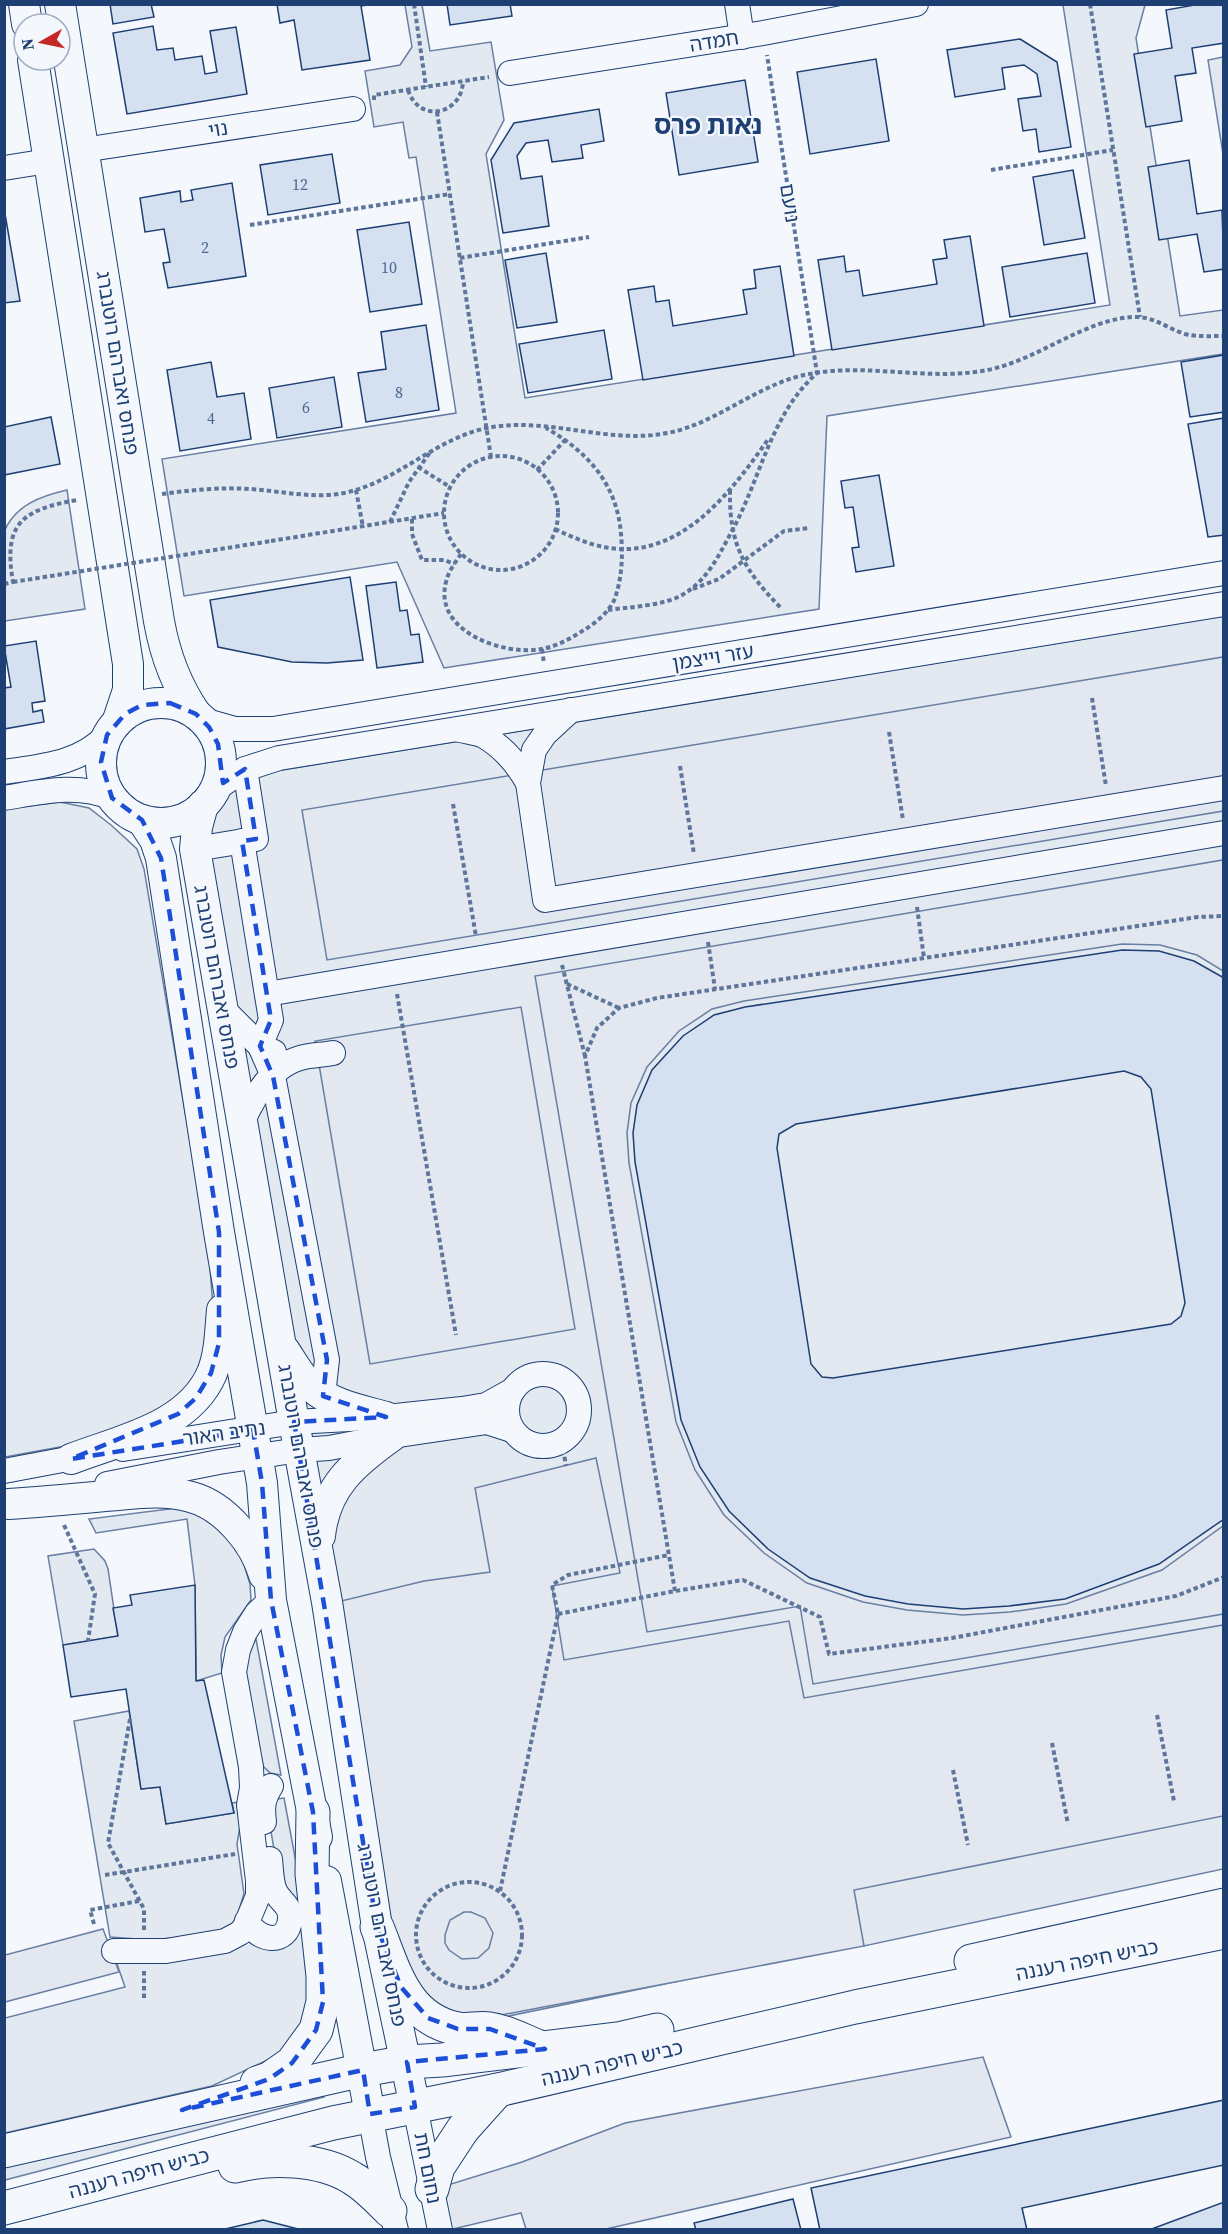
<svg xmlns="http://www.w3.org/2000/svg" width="1228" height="2234" font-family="'Source Serif 4','Noto Sans Hebrew',serif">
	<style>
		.green { fill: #e3e9f0; stroke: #687fa3; stroke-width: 1.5 }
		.parking { fill: #e3e8f0; stroke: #687fa3; stroke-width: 1.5; fill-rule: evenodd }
		.building { fill: #d5e0f0; stroke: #1d3f73; stroke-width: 1.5; fill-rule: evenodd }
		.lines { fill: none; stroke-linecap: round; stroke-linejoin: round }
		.minor-casing { stroke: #1d3f73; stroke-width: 26 }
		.major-casing { stroke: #1d3f73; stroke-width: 32 }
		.highway-casing { stroke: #1d3f73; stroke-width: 35 }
		.path { stroke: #5e769c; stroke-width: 4; stroke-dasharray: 4.5 3; stroke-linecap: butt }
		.minor { stroke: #f4f7fb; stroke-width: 24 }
		.major { stroke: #f4f7fb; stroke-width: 30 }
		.highway { stroke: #f4f7fb; stroke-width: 33 }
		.path-bridge { stroke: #5e769c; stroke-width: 4; stroke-dasharray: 4.5 3; stroke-linecap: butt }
		.marked { fill: none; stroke: #1d4ed8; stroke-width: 4.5; stroke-dasharray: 12 8; stroke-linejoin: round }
		.labels { text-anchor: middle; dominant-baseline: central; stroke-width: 4.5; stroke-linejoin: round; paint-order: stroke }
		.number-label { font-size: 16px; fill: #4b6792 }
		.street-label { font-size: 20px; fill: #1d3f73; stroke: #f4f7fb }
		.district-label { font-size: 26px; font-weight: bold; fill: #1d3f73; stroke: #f4f7fb }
	</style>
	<rect width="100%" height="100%" fill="#f4f7fb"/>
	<!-- green -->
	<g class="green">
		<path d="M405 5H422L430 51 491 42 504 120 486 154 525 398 1110 305 1063 5H1145L1136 38 1180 316 1223 310V354L827 416 819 609 444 668 397 562 184 596 162 459 456 413 416 157 409 158 403 122 374 127 365 71 400 65 412 47Z"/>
		<path d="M67 490 85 609 5 621 4 532C15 505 41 496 67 490Z"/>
		<path d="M1223 616V1869L864 1946 863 1943 465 2025 402 1985 206 834 211 809 230 785 264 773Z"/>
		<path d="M60 802 89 808 111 825 137 849 144 869 209 1254 213 1308 208 1351 191 1384 166 1409 71 1445 5 1457V809Z"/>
		<path d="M177 1508 220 1522 239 1549 250 1584 251 1600 225 1637 221 1655 222 1673 196 1681 195 1585 187 1519 96 1533 89 1519Z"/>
		<path d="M94 1549 105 1561 108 1569 118 1636 63 1645 48 1556Z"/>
		<path d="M256 1639 281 1775 270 1773 263 1766 242 1674 248 1651Z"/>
		<path d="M129 1711 141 1789 160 1787 166 1824 234 1813 232 1803 239 1802 242 1815 237 1844 244 1894 237 1916 232 1924 219 1931 182 1937 151 1940 110 1937 74 1721Z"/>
		<path d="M284 1798 303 1900 313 2005 297 2046 212 2086 5 2133V2018L125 1987 116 1961 231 1949 299 1913 298 1902 285 1890 279 1880 268 1813 277 1799Z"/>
		<path d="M321 2089 324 2097 5 2180 4 2165Z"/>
	</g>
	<!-- parking -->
	<g class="parking">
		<path d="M1223 57H1224L1223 154 1208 60Z"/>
		<path d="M1223 657V811L327 960 302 810Z"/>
		<path d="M1223 860V971L1197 955 1160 945 1122 944 744 1001 712 1009 679 1031 647 1067 631 1103 627 1133 629 1163 676 1422 695 1470 724 1515 764 1553 807 1583 863 1602 907 1610 963 1615 1010 1612 1066 1604 1162 1570 1223 1526V1614L813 1684 800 1606 647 1632 535 976Z"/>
		<path d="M521 1007 575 1329 370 1364 315 1041Z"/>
		<path d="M596 1458 620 1573 552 1586 564 1660 789 1621 804 1698 1223 1625V1816L854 1890 864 1946 464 2022 414 1997 386 1930 341 1601 424 1581 490 1572 475 1488ZM464 1912H471L485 1918 493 1933 489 1948 478 1958 462 1959 449 1950 445 1943V1935L450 1920Z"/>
		<path d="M103 1929 119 1972 5 2002V1955Z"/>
		<path d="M983 2057 1011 2137 606 2229H526L521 2213 453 2229H444L435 2189 522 2162 625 2123Z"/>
	</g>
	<!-- building -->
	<g class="building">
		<path d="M110 4H151L154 17 113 24Z"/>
		<path d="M277 4H373L361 6 370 60 302 70 294 20 280 23Z"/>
		<path d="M447 4H510L512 16 450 25Z"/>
		<path d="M1200 4H1224V43L1192 48 1196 73 1175 76 1182 121 1146 127 1134 54 1172 48 1166 10Z"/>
		<path d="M153 26 157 50 173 48 175 60 202 56 205 74 217 72 210 31 236 27 247 94 127 114 113 33Z"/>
		<path d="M1020 39 1057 62 1071 147 1039 152 1036 129 1023 131 1018 99 1041 96 1037 74 1024 65 1002 68 1005 89 955 97 947 50Z"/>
		<path d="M876 59 889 141 810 154 797 72Z"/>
		<path d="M745 80 758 162 679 175 666 93Z"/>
		<path d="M599 109 604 141 581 145 583 158 552 162 548 140 526 143 517 156 521 179 542 176 549 226 503 233 491 160 514 123Z"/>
		<path d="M332 154 340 203 268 215 260 165Z"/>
		<path d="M1189 160 1197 214 1222 210 1224 269 1204 272 1197 234 1159 240 1148 167Z"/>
		<path d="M1073 170 1085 238 1044 245 1033 177Z"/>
		<path d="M232 183 246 276 168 288 163 263 170 262 164 229 145 232 140 198 180 191 181 202 193 200 191 190Z"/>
		<path d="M4 208 20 301 4 303Z"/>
		<path d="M409 222 422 304 370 312 357 230Z"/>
		<path d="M970 236 984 326 832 350 818 260 844 256 846 272 859 270 863 296 937 284 933 260 947 258 944 240Z"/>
		<path d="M546 253 557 322 517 328 505 260Z"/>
		<path d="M1087 253 1095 303 1010 317 1002 267Z"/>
		<path d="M780 266 794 356 643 380 628 290 654 286 656 302 669 300 673 326 747 314 743 290 756 288 754 270Z"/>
		<path d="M426 325 439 410 366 422 358 373 386 369 381 332Z"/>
		<path d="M604 330 612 379 528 393 519 344Z"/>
		<path d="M1224 355V412L1190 417 1181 362Z"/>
		<path d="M211 362 217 397 244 393 251 439 180 451 167 370Z"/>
		<path d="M334 377 342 427 277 438 269 388Z"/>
		<path d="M51 417 60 464 4 475V427Z"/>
		<path d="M1224 418V535L1208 537 1188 424Z"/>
		<path d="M879 475 894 566 856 572 852 548 859 547 853 507 845 508 841 481Z"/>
		<path d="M350 577 363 660 327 663 292 662 218 647 210 600Z"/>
		<path d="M396 582 400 611 407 610 411 635 419 634 423 662 377 668 366 586Z"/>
		<path d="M36 641 45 701 32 703 33 712 42 710 44 722 4 729V688L11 687 4 646Z"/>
		<path d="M1122 950 1159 951 1194 961 1224 978V1519L1159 1564 1065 1599 1009 1606 963 1609 908 1604 865 1596 810 1578 768 1549 729 1511 700 1467 681 1420 635 1162 633 1133 637 1105 652 1070 683 1036 714 1015 745 1007ZM1124 1071 1141 1077 1151 1089 1185 1303 1181 1316 1171 1324 833 1378 822 1377 811 1364 777 1148 779 1134 796 1124Z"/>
		<path d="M195 1585 196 1681 204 1680 234 1813 166 1824 160 1787 141 1789 126 1689 71 1697 63 1645 118 1636 113 1608 132 1605 130 1595Z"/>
		<path d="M1224 2100V2165L1022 2208 1027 2230H820L811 2188Z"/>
		<path d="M793 2199 801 2230H696L694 2223Z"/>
		<path d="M1224 2202V2230H1149Z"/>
		<path d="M263 2220 302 2230H221Z"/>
	</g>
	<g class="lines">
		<!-- minor casing -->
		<g class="minor-casing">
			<g id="minor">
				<path d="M737 4 742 37"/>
				<path d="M510 73 763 33 916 4"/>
				<path d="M83 150 353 109"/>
				<path d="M4 168 48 161"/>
				<path d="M571 710 545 734 534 750 528 783 545 900 1224 788"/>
				<path d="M203 720 235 729H273L1224 573"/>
				<path d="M460 730C468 732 478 733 484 736 503 747 518 765 528 783"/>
				<path d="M4 772C43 766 79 764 107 735"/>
				<path d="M214 790 245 769 279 758 1224 604"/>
				<path d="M4 798C41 792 77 783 112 798"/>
				<path d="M242 841 271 1020 260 1046 273 1076 327 1360 323 1395"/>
				<path d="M195 849 256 839 245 769"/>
				<path d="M267 994 1224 833"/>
				<path d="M222 1008 260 1046 274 1052"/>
				<path d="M242 1123C253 1098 271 1066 300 1058 310 1055 322 1055 333 1053"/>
				<circle cx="543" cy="1410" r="36"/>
				<path d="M123 1449 294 1422 386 1417 462 1409 486 1405 513 1390"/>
				<path d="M4 1471 89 1455"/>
				<path d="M107 1484 219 1462 299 1450 329 1448 392 1436 487 1422 512 1430"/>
				<path d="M264 1822C262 1806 263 1799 271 1786"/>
				<path d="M247 1921C258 1942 288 1946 290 1919 291 1905 280 1902 275 1891 271 1882 271 1869 270 1859"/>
				<path d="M114 1951H166L225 1941 240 1933 245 1927 258 1896V1881L249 1805 252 1788 251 1767 234 1672 238 1650 245 1632 257 1613 271 1600"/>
				<path d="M415 2107 440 2230"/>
				<path d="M370 2114 378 2157 396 2230"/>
			</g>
		</g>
		<!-- major casing -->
		<g class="major-casing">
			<g id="major">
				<path d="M24 4 27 24"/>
				<path d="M60 4 159 621C165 655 176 685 196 714"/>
				<path d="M33 60 128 664V690L118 720"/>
				<circle cx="161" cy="763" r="60"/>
				<path d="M203 805 197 827 195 849 294 1422 327 1602 377 1927 415 2107"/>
				<path d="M142 820 155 840 161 858 219 1232 262 1483 271 1600 317 1837"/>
				<path d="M285 1351C293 1363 301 1379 313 1388 333 1405 361 1410 386 1417"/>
				<path d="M71 1459C120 1440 189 1427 212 1373 220 1353 220 1331 222 1310"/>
				<path d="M8 1504C41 1502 73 1499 105 1496 133 1494 163 1489 191 1497 225 1506 255 1543 264 1575"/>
				<path d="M320 1536C325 1487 354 1463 392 1436"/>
				<path d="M326 1881 370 2114"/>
			</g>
		</g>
		<!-- highway casing -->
		<g class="highway-casing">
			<g id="highway">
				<path d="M377 1927C394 1969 405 2019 458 2029 468 2031 479 2027 490 2029 505 2031 522 2040 537 2046"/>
				<path d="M971 1961 1224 1905"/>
				<path d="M257 2083 269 2079 292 2063 316 2030 323 2002V1976L312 1874 313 1812"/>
				<path d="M4 2151 363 2070 407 2062 442 2060 618 2039 657 2030"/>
				<path d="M235 2166C270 2157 320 2158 352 2178 366 2186 378 2199 390 2211"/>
				<path d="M432 2189 438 2167 463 2129 498 2090"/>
				<path d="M4 2208 333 2123 498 2090 855 2007 1224 1932"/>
			</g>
		</g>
		<!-- path -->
		<g class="path">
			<path d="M414 4 426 87"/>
			<path d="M1090 4 1140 317"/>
			<path d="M408 90C419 124 462 115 463 81"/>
			<path d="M374 100V95L489 77"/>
			<path d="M437 112 491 457"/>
			<path d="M991 170 1113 150"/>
			<path d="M250 225 450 194"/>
			<path d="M460 258 589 237"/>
			<circle cx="501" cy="513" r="57"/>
			<path d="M418 467 450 487"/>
			<path d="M537 470 566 439"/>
			<path d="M356 490 363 527"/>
			<path d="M730 490C729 545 744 570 781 608"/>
			<path d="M162 494C191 490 221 487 250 489 282 491 312 499 344 493 402 481 441 431 501 426 556 420 612 444 667 433 713 425 753 388 800 376 861 361 921 381 982 371 1035 363 1081 320 1133 317 1154 316 1166 328 1185 334 1197 337 1211 336 1224 336"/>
			<path d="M412 519V534L422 560H444L454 564"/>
			<path d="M390 522 409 482 431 451"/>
			<path d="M555 529C576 539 597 548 620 549 687 552 735 487 769 438"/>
			<path d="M271 541 444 513"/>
			<path d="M461 554C455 563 448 572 446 582 433 632 504 656 542 649 558 646 571 638 584 630 596 623 610 611 615 598 622 578 623 555 621 534 617 484 588 452 546 428"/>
			<path d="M4 584 13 582C3 524 21 510 77 500"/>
			<path d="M693 589 719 579 784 531 809 528"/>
			<path d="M608 610C629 607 661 606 680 596 707 582 719 555 733 529 761 477 771 414 817 373L767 55"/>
			<path d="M542 649 544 663"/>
			<path d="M1092 698 1106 786"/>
			<path d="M889 732 903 820"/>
			<path d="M680 766 694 854"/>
			<path d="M453 804 476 936"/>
			<path d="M917 907 924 958"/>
			<path d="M708 942 715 989"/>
			<path d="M562 965 585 1056"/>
			<path d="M567 984 619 1008"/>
			<path d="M397 994 456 1335"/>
			<path d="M562 1442 566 1466"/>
			<path d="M64 1525 95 1594 88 1641"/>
			<path d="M675 1591 585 1056 597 1028 619 1008 657 998 1198 917 1224 916"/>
			<path d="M558 1614 675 1591 743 1580 820 1617 829 1654 952 1638 1176 1596 1224 1577"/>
			<path d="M1157 1715 1174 1801"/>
			<path d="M130 1719 108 1843 144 1909V1931"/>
			<path d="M1052 1743 1068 1824"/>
			<path d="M953 1770 968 1845"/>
			<path d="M105 1875 235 1854"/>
			<circle cx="469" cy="1935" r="53"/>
			<path d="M500 1891 558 1614 552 1585 568 1575 669 1555"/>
			<path d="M94 1924 90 1910 139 1901"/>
			<path d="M144 1971V1998"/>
		</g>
		<!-- minor -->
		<use href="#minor" class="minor"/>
		<!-- major -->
		<use href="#major" class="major"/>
		<!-- highway -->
		<use href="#highway" class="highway"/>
		<!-- path-bridge -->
		<path class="path-bridge" d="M13 582 271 541"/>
	</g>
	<!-- marked area -->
	<path class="marked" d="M170 703 196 714 209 727 218 744 223 783 245 769 256 839 242 841 271 1020 260 1046 273 1076 327 1360 323 1396 386 1417 294 1422 377 1927 401 1987 428 2018 458 2029H490L545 2049 407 2062 415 2107 370 2114 363 2070 182 2110 269 2079 292 2063 316 2030 323 2002 313 1812 271 1600 262 1483 253 1430 71 1459 178 1414 196 1398 211 1373 219 1343V1232L161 858 142 820 112 798 101 762 107 735 125 714 142 705Z"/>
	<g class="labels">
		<!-- number labels -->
		<g class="number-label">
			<text x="300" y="184">12</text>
			<text x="205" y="247">2</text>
			<text x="389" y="267">10</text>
			<text x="399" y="392">8</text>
			<text x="306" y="407">6</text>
			<text x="211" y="418">4</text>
		</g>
		<!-- street labels -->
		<g class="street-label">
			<text transform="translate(714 41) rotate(-9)">חמדה</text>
			<text transform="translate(218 129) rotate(-9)">נוי</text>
			<text transform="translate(790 203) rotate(81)">נועם</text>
			<text transform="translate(118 363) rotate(81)">פנחס ואברהם רוטנברג</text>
			<text transform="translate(713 657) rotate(-9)">עזר וייצמן</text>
			<text transform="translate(217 977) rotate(80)">פנחס ואברהם רוטנברג</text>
			<text transform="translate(224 1433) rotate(-8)">נתיב האור</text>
			<text transform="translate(301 1456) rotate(80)">פנחס ואברהם רוטנברג</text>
			<text transform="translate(382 1935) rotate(79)">פנחס ואברהם רוטנברג</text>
			<text transform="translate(1087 1960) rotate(-11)">כביש חיפה רעננה</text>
			<text transform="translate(612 2063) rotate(-13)">כביש חיפה רעננה</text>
			<text transform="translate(428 2168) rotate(79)">נחום חת</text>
			<text transform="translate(139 2173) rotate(-15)">כביש חיפה רעננה</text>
		</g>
		<!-- district labels -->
		<g class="district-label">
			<text x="708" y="125">נאות פרס</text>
		</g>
	</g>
	<!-- border -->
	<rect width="1228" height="2234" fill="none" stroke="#1d3f73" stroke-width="12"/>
	<!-- north arrow -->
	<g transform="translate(42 42) rotate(261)"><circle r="28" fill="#f4f7fb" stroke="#9eadc5" stroke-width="1.5"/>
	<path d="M0-4.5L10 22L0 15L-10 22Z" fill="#c62828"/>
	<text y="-9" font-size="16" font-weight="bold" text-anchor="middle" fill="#1d3f73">N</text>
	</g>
</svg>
